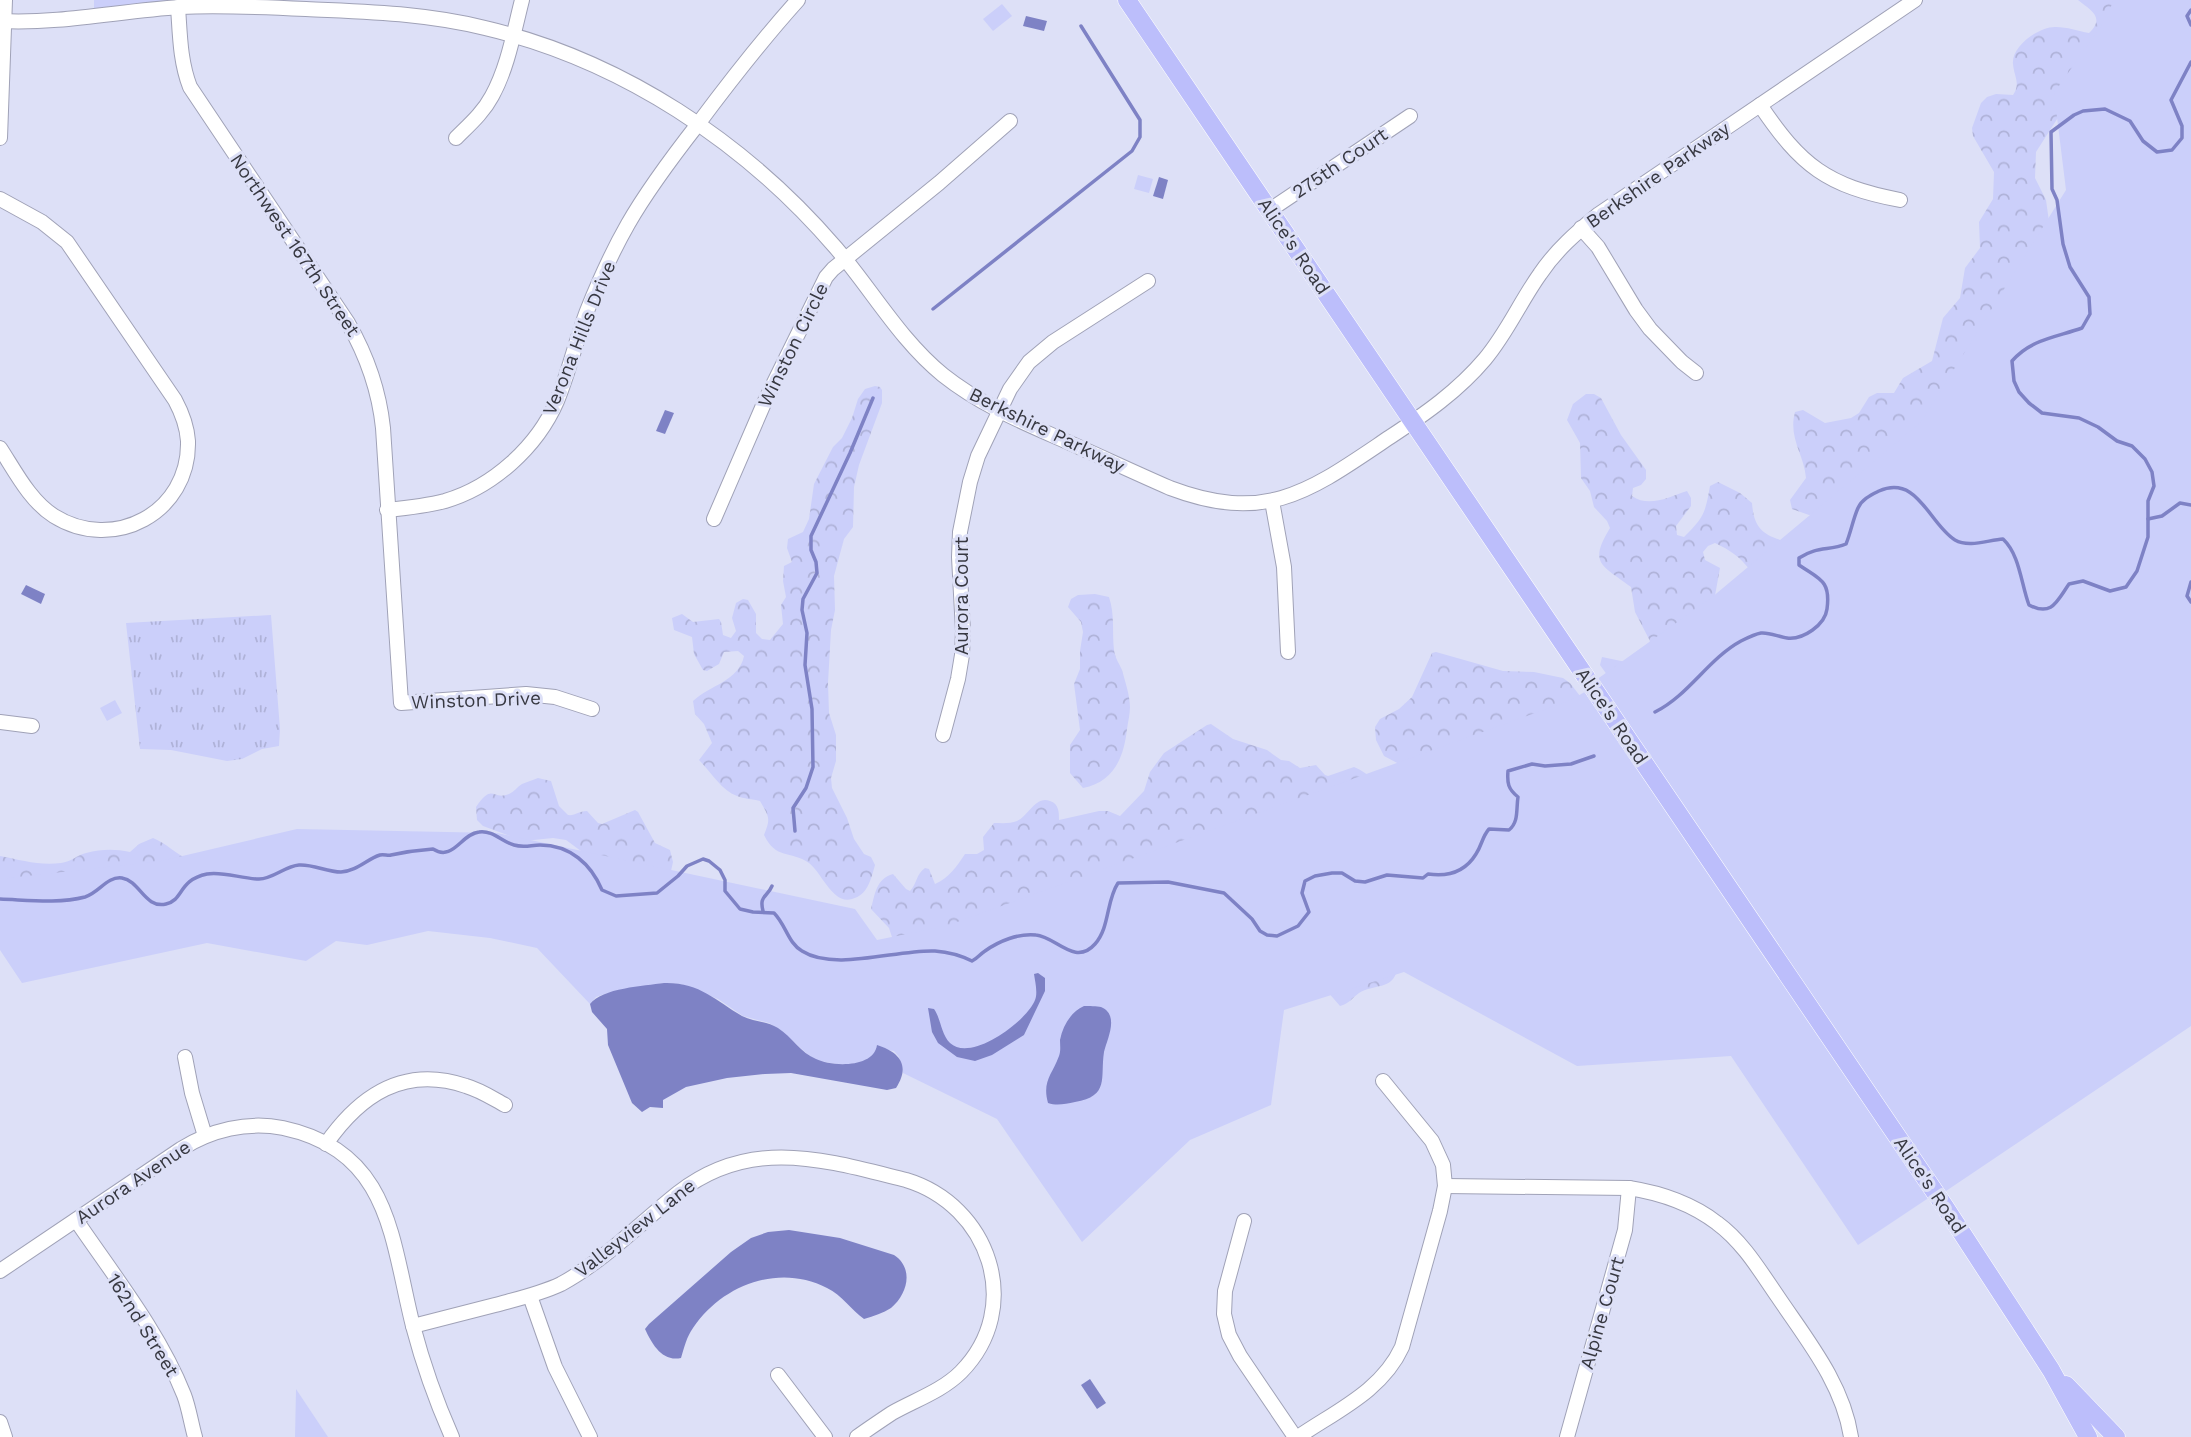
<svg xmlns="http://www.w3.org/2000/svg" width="2191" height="1437" font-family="'Work Sans',sans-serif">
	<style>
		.grass { fill: url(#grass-tufts) }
		.forest { fill: url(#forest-crowns) }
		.park { fill: #cbcffa }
		.water { fill: #7e82c5 }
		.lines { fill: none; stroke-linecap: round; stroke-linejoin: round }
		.stream { stroke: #7e82c5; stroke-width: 3.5 }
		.minor-casing { stroke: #a0a2b7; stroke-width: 16 }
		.major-casing { stroke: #fff; stroke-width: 19 }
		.minor { stroke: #fff; stroke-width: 14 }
		.major { stroke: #bcbefb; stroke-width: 18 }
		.labels { text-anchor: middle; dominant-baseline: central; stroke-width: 6; stroke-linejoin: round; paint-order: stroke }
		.street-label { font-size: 19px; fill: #373841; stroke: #dde0f7 }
	</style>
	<defs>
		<pattern id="grass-tufts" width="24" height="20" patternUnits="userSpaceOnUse" patternTransform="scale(1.75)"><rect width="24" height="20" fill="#cbcffa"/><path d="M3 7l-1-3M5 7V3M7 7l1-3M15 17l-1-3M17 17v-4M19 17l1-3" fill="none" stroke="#afb2d8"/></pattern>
		<pattern id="forest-crowns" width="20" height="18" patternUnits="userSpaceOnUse" patternTransform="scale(1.75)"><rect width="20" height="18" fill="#cbcffa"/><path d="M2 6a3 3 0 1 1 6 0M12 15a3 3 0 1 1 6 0" fill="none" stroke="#afb2d8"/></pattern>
	</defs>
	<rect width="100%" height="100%" fill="#dde0f7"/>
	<!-- grass -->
	<path class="grass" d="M271 615 280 729 279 746 262 749 242 759 227 761 171 750 140 749 126 623Z"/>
	<!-- forest -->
	<g class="forest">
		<path d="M2078 0H2190L2059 116 2036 152 2035 178 2046 200 2053 250 2081 302 1842 512 1809 515 1792 509 1790 500 1806 478C1804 454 1788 438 1795 412L1803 410 1825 423 1851 418 1859 413 1869 397 1877 393H1894L1903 378 1932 361 1943 318 1960 298 1965 268 1980 248 1979 222 1993 199 1994 172 1973 136 1972 128 1981 103 1987 97 1996 94 2013 95C2021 83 2014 77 2013 64 2011 46 2040 26 2056 27 2067 27 2078 31 2089 33 2106 17 2090 10 2078 0Z"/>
		<path d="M875 386 880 387 882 390V403L859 465 854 487 853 527 844 539 834 576 835 610 831 630 828 683 829 713 836 735V761L831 778 832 788 847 818 854 839 864 854 871 857 875 865C871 879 868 895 852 899 833 905 822 873 809 863 790 850 776 860 764 835 771 818 769 817 760 801 752 799 744 799 737 796 721 790 711 772 699 760L712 743 704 724 695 714 693 701C710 685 739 681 744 656L738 651 724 652 719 664 707 671 703 670 694 654 692 637 674 630 672 618 682 614 693 622 719 619 721 622 723 635 731 638 736 631 732 618 736 603 743 599 748 600 756 614V633L762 639 770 640 783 624 781 605 786 597 783 581 784 566 792 562 787 548 788 539 803 532 809 519 814 484 833 447 842 438 852 418 858 399 865 389Z"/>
		<path d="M1586 394H1594L1601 398 1621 435 1646 470V479L1641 485 1633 488 1632 496C1649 508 1669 497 1687 491L1691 498V506L1676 526 1677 535 1684 537C1704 517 1705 514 1710 486L1718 482 1740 493 1752 503C1754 529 1763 535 1787 542L1750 570C1740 557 1730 550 1715 543L1708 546 1703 552 1705 560 1720 568 1714 601 1620 693 1600 665 1602 657 1626 662 1647 650 1650 641 1635 612 1631 587C1602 565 1588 564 1610 528L1607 521 1594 507 1590 491 1581 478 1580 443 1567 420 1573 404Z"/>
		<path d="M1095 594 1109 597C1115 615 1112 632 1114 650 1115 658 1119 663 1122 670 1125 681 1130 696 1130 707 1130 714 1128 722 1127 729 1124 757 1114 782 1083 788L1070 773V745L1080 730 1074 684 1080 669V651L1083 632 1081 622 1068 607 1071 599 1078 595Z"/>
		<path d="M1436 652 1503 671 1534 672 1563 678 1570 683 1580 696 1590 729 1585 747C1562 763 1536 754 1511 760L1501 774 1495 816 1488 821 1466 827 1451 847 1423 863 1414 866 1400 864 1383 855 1366 859 1352 855H1305C1294 865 1297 865 1294 878 1293 884 1274 907 1267 909 1247 913 1232 891 1217 882 1201 873 1182 873 1165 869 1160 868 1155 865 1150 865 1135 865 1115 870 1106 882 1096 895 1098 919 1097 934L1083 946 1070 944 1046 931 1029 926 1001 930 975 949 967 952 933 940 911 945 897 943 893 940 889 928 871 909C875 894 876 879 893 874L906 889 910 891C917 884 916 874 925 868L929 869 935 884C949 878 957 866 965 854H977L984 850 983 837 994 823C1001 823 1010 824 1017 821 1028 816 1036 795 1050 801 1059 804 1059 812 1059 820L1099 811H1108L1120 816 1144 791 1150 772 1164 753 1207 725 1211 724 1233 739 1267 750 1281 760 1289 761 1300 768 1316 765 1325 775 1328 776 1354 767C1376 776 1382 797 1407 777V772L1401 765 1384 756 1376 740 1375 727 1380 719 1399 709 1412 697 1432 653Z"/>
		<path d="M538 778 551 781 559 806 568 815C575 816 579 811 587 811L598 823 602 824 635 810 638 812 655 843 670 850 673 862 671 871 585 854 566 840 553 838 524 841 483 826 477 820 476 807C493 782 492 801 509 794 514 792 517 787 522 784 527 782 533 780 538 778Z"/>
		<path d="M153 838C166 843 176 854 189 860L0 890V856C21 860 40 866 61 863 71 862 77 855 86 853 102 849 115 849 130 852L139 844Z"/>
		<path d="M1397 970C1393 990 1373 984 1359 993 1352 998 1349 1004 1340 1006L1320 983Z"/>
	</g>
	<!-- park -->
	<g class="park">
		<path d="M94 0H177L94 10Z"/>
		<path d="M2113 0H2191V1026L1943 1193 1596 680 1711 598 1921 422 2066 190 2054 93 2108 16Z"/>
		<path d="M1002 4 1012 16 993 31 983 19Z"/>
		<path d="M1138 175 1153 179 1149 193 1134 189Z"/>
		<path d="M1588 690 1930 1197 1858 1245 1731 1056 1577 1066 1404 972 1284 1010 1271 1105 1190 1140 1082 1242 997 1119 903 1073 899 1057 894 1051 877 1049C866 1070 832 1065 813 1059L779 1029 769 1023 743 1016 718 999 681 984 664 983 608 993 596 997 590 1004 537 948 490 938 428 931 367 945 336 941 306 961 207 943 22 983 0 950V879L161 861 297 829 497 833 855 909 877 940 946 926 1571 700Z"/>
		<path d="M115 700 122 713 107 721 100 708Z"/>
		<path d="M296 1389 328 1437H295Z"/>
	</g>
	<!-- water -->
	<g class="water">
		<path d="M1026 16 1047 21 1044 31 1023 26Z"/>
		<path d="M1159 177 1168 180 1163 199 1153 196Z"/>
		<path d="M665 410 674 413 665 434 656 431Z"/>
		<path d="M26 585 45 594 41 604 21 594Z"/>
		<path d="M1038 973 1045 978V991L1024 1035 992 1055 975 1061 957 1057 938 1043 932 1032 928 1008 934 1009C941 1019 941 1034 950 1043 971 1063 1027 1021 1035 1000 1038 993 1035 981 1034 974Z"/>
		<path d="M664 983C699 982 715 1000 742 1016 754 1022 767 1021 778 1028 792 1037 801 1053 816 1059 832 1067 874 1068 877 1045 899 1052 911 1065 896 1088L887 1090 791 1073 765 1074 727 1078 686 1087 663 1100V1108L650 1107 642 1112 632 1103 608 1045 607 1029 592 1012 590 1004C602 988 644 986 664 983Z"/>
		<path d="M1084 1006C1089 1006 1097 1006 1101 1007 1120 1015 1107 1039 1104 1052 1100 1078 1110 1096 1075 1102 1065 1104 1057 1106 1048 1103 1042 1081 1052 1075 1059 1056 1061 1051 1060 1045 1060 1040 1063 1025 1071 1012 1084 1006Z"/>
		<path d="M789 1230 840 1238 894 1255C914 1268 908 1294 891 1308 883 1313 874 1316 864 1319 851 1310 842 1295 827 1288 779 1263 722 1285 693 1328 687 1336 684 1348 681 1358 662 1362 652 1344 645 1329L649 1324 731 1252 751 1238 768 1232Z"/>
		<path d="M1090 1379 1106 1403 1097 1409 1081 1385Z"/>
	</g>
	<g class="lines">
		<!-- stream -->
		<g class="stream">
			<path d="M2191 10 2187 16 2191 25"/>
			<path d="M933 309 1132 151 1140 137V120L1081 26"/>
			<path d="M2148 519 2162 516 2180 503 2191 505"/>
			<path d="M2191 582 2187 596 2191 602"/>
			<path d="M1655 712C1689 695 1708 659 1741 641 1747 638 1755 634 1761 633 1769 632 1779 637 1787 638 1803 640 1825 625 1827 609 1831 580 1819 579 1799 565V558C1817 546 1829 551 1846 544 1851 532 1853 519 1858 508 1862 499 1871 495 1879 491 1918 474 1929 524 1955 540 1969 548 1988 540 2003 539 2020 555 2021 584 2029 605 2052 617 2057 601 2069 584L2083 581 2110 591 2126 587 2137 571 2148 537V501L2154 486 2152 472 2145 459 2132 446 2117 441 2098 427 2079 418 2042 413 2029 403 2019 392 2014 381 2012 361C2031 339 2057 337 2082 328L2090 314 2089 297 2070 267 2063 244 2057 200 2052 189 2051 132 2074 115 2083 111 2105 109 2130 121 2143 141 2157 152 2172 150 2182 138V126L2171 100 2191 62"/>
			<path d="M795 831 793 808 806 788 813 767 812 709 805 665 807 633 802 610 803 599 817 573 816 562 811 550V536L850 453 873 398"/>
			<path d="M0 899C28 900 58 904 85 897 99 893 107 876 122 878 140 881 145 909 166 904 184 900 178 880 207 874 223 871 242 879 259 879 273 879 285 866 299 865 313 864 327 872 341 872 357 871 367 859 380 855 384 854 388 856 391 855 405 852 419 850 433 849 453 862 461 834 479 832 493 830 502 842 514 845 524 848 531 845 540 845 570 845 591 864 602 890L616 896 657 893 678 876 687 866 703 859 709 861 720 870 725 880V891L740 909 753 912 774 913C786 925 788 943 802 951 835 972 898 949 935 951 948 952 960 955 972 961 978 958 979 955 985 951 999 941 1019 933 1036 935 1055 936 1075 967 1095 944 1110 927 1106 901 1118 883L1168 882 1224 893 1252 919 1260 931 1267 935 1277 936 1298 926 1309 912 1302 893 1305 881 1315 876 1332 873H1342L1355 881 1365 882 1387 875 1423 878 1428 874C1448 877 1465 872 1476 854 1482 845 1482 837 1489 829L1509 830C1519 822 1516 809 1518 797 1508 789 1507 783 1508 771L1532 764 1545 766 1571 764 1594 756"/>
			<path d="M763 911C759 895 767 898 772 886"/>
		</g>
		<!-- minor casing -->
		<g class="minor-casing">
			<g id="minor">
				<path d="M178 7C180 35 180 61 190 87L348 323C367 356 379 390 383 428L401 703 526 694 555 697 592 709"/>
				<path d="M0 21C61 24 119 11 180 7 222 5 264 7 306 9 367 12 426 13 485 28 621 60 745 142 836 248 872 290 900 340 943 375 977 402 1015 419 1054 436 1093 453 1131 471 1170 488 1268 525 1311 490 1390 437 1425 414 1458 391 1485 359 1507 333 1520 302 1540 274 1556 250 1577 232 1599 214L1915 0"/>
				<path d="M1760 105C1801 166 1827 186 1900 200"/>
				<path d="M0 138 5 0"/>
				<path d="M456 138C469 125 483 113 492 96 508 67 514 31 522 0"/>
				<path d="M0 199 42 222 67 242 175 400C182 413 187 426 188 441 190 513 113 553 54 516 30 501 15 471 0 448"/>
				<path d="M1270 210 1410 116"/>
				<path d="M1581 228 1598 247 1636 310 1650 329 1682 362 1696 373"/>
				<path d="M1272 501 1284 567 1288 652"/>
				<path d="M387 510C407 508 426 506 445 501 493 487 537 447 557 401 569 372 576 340 587 311 599 281 612 252 628 224 648 189 673 156 698 124 730 81 762 40 798 0"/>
				<path d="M714 519 765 401 826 277 833 269 939 183 1010 121"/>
				<path d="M0 722 32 726"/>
				<path d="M943 735 958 679 962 655 963 631 959 557 960 532 970 482 978 456 1010 389 1029 362 1053 342 1148 281"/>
				<path d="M185 1057 192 1093 205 1136"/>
				<path d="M326 1144C360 1095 404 1065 466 1086 480 1090 492 1098 505 1105"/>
				<path d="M1445 1186 1629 1188C1661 1193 1691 1203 1717 1223 1743 1242 1760 1271 1778 1297 1807 1340 1843 1384 1851 1437"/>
				<path d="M76 1220C114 1276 159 1332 184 1395 189 1408 191 1423 195 1437"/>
				<path d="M1244 1221 1225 1291 1224 1314 1229 1335 1240 1356 1295 1437"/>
				<path d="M0 1271 181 1149C211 1130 247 1121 283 1128 391 1151 391 1239 413 1326 423 1364 436 1401 452 1437"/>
				<path d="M530 1296 555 1367 590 1437"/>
				<path d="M413 1326C440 1319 468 1312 495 1305 517 1299 540 1294 561 1284 605 1260 639 1224 678 1193 751 1136 825 1160 906 1180 989 1205 1025 1307 961 1372 942 1391 915 1400 892 1413 880 1421 868 1429 857 1437"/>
				<path d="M778 1375 825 1437"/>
				<path d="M0 1422 5 1437"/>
				<path d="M1298 1437C1336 1411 1382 1391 1402 1347L1440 1211 1445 1186 1443 1165 1432 1141 1383 1081"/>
				<path d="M1567 1437 1625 1230 1629 1188"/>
			</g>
		</g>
		<!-- major casing -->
		<g class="major-casing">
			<g id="major">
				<path d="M1127 0 1945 1207 2051 1370 2088 1437"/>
				<path d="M2066 1385 2116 1437"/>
			</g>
		</g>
		<!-- minor -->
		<use href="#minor" class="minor"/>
		<!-- major -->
		<use href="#major" class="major"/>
	</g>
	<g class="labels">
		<!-- street labels -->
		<g class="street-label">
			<text transform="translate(1340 163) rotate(-34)">275th Court</text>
			<text transform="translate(1658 175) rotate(-35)">Berkshire Parkway</text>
			<text transform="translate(295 245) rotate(56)">Northwest 167th Street</text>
			<text transform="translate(1294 246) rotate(56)">Alice's Road</text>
			<text transform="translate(579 338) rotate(-68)">Verona Hills Drive</text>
			<text transform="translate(793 345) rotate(-64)">Winston Circle</text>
			<text transform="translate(1047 430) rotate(26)">Berkshire Parkway</text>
			<text transform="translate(961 596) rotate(-90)">Aurora Court</text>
			<text transform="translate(476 700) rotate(-2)">Winston Drive</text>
			<text transform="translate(1612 716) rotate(56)">Alice's Road</text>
			<text transform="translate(133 1182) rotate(-34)">Aurora Avenue</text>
			<text transform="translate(1930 1185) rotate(56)">Alice's Road</text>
			<text transform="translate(635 1228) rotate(-38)">Valleyview Lane</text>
			<text transform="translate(1602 1313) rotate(-74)">Alpine Court</text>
			<text transform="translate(143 1325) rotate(58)">162nd Street</text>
		</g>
	</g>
</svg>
